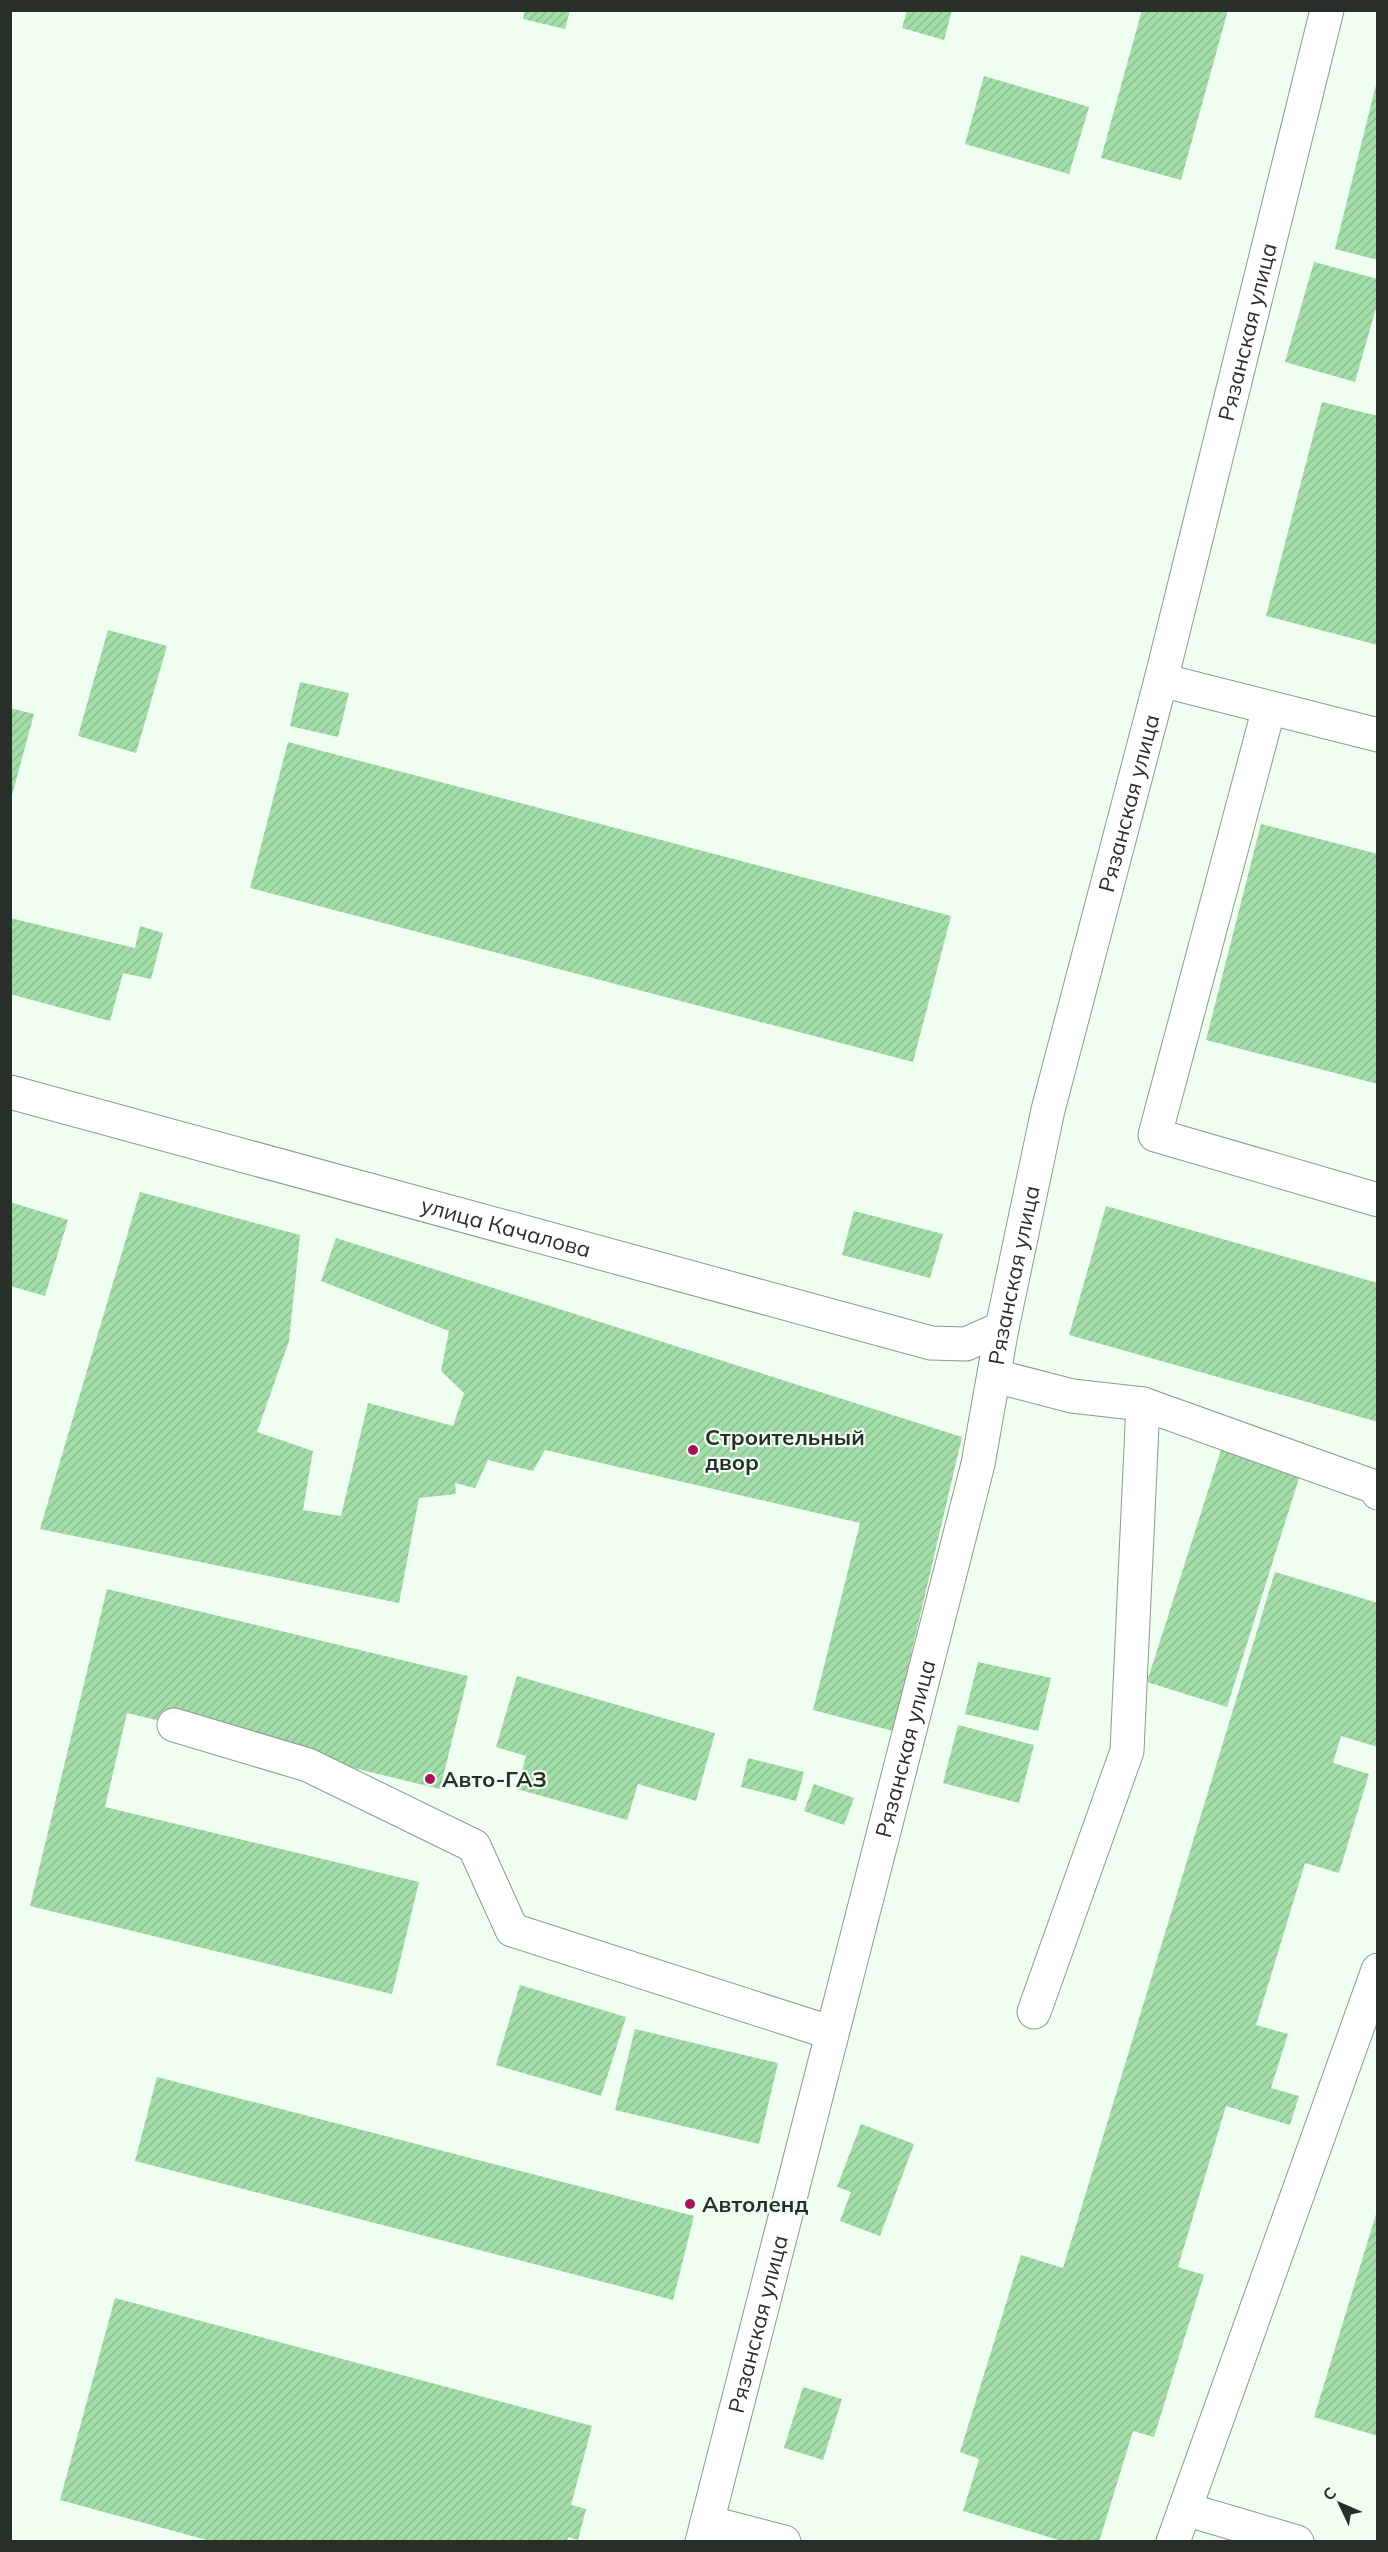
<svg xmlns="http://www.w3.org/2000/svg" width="1388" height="2552" font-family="Mulish,sans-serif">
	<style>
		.building { fill: url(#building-hatch) }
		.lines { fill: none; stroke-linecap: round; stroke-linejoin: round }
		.minor-casing { stroke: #8a9c8b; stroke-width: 35 }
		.major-casing { stroke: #8a9c8b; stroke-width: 35 }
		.minor { stroke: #fff; stroke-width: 33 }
		.major { stroke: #fff; stroke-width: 33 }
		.poi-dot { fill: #a3165c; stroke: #effef0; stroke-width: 2 }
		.labels { text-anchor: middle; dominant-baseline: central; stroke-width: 4.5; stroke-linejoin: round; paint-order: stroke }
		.street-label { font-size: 22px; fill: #282f28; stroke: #effef0 }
		.poi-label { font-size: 22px; font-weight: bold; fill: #282f28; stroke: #effef0; text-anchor: start }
	</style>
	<defs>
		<pattern id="building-hatch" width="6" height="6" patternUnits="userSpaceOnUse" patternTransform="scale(1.5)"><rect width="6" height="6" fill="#a3dda9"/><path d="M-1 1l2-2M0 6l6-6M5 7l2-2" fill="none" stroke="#8cbe91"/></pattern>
	</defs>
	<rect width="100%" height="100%" fill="#effef0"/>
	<!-- building -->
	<g class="building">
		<path d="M525 10H570L565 29 523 19Z"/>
		<path d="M907 10H952L944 40 902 28Z"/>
		<path d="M1142 10H1228L1181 180 1101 158Z"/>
		<path d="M984 76 1089 107 1069 174 965 144Z"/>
		<path d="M1377 81H1378V260L1335 249Z"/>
		<path d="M1314 262 1378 279V301L1355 382 1285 362Z"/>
		<path d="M1322 402 1378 416V645L1266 616Z"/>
		<path d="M108 630 167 646 136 753 78 736Z"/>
		<path d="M300 682 349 693 338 737 290 726Z"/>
		<path d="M10 708 34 714 11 799H10Z"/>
		<path d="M288 742 951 916 913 1062 250 888Z"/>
		<path d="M1261 824 1378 854V1084L1206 1040Z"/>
		<path d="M10 918 135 948 140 926 163 933 151 979 123 973 110 1021 10 994Z"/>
		<path d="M140 1192 300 1235 289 1341 257 1432 313 1451 303 1510 341 1516 368 1403 453 1426 464 1393 441 1371 449 1331 321 1281 336 1238 962 1437 893 1731 813 1710 860 1523 545 1450 533 1471 488 1460 475 1488 455 1483 456 1494 419 1498 399 1603 40 1529Z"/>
		<path d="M10 1202 68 1220 45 1296 10 1286Z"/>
		<path d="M1106 1206 1378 1283V1422L1069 1335Z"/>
		<path d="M854 1211 943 1234 930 1278 842 1255Z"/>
		<path d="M1221 1450 1300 1475 1227 1707 1147 1682Z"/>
		<path d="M1275 1572 1378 1603V1747L1341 1736 1333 1763 1369 1774 1339 1873 1305 1863 1256 2025 1288 2034 1271 2088 1299 2096 1290 2125 1226 2106 1178 2267 1204 2275 1154 2437 1133 2431 1099 2542H1065L963 2511 979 2459 960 2452 1021 2255 1063 2268Z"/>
		<path d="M107 1589 468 1676 440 1789 127 1713 105 1807 419 1882 392 1994 30 1906Z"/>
		<path d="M978 1662 1051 1678 1038 1731 965 1714Z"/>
		<path d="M517 1676 715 1733 696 1801 638 1784 627 1820 517 1789 526 1756 496 1747Z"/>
		<path d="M958 1725 1034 1745 1019 1803 943 1783Z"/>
		<path d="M748 1758 804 1772 796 1801 741 1787Z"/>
		<path d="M814 1784 854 1798 844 1825 804 1811Z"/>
		<path d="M520 1985 626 2017 601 2096 496 2065Z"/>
		<path d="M635 2029 778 2063 759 2144 615 2110Z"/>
		<path d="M157 2077 694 2216 673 2300 135 2161Z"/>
		<path d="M861 2124 914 2144 880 2236 840 2221 851 2192 837 2187Z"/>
		<path d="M1377 2211H1378V2436L1314 2417Z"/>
		<path d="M115 2298 592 2426 571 2505 586 2509 578 2540 568 2537 567 2542H214L60 2500Z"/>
		<path d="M803 2387 842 2399 823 2460 784 2448Z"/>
	</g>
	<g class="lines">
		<!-- minor casing -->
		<g class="minor-casing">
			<g id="minor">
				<path d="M1161 680 1378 735"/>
				<path d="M1269 708 1155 1135 1378 1200"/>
				<path id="s1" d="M10 1092 931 1343 966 1344 1002 1328"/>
				<path d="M995 1376 1072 1396 1143 1404 1375 1487 1378 1493"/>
				<path d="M174 1725 308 1765 474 1846 512 1930 832 2033"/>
				<path d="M1034 2012 1127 1751 1143 1404"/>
				<path d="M1185 2509 1297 2542"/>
				<path d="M707 2522 784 2542"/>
				<path d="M1173 2542 1378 1970"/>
			</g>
		</g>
		<!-- major casing -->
		<g class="major-casing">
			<g id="major">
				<path id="s2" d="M702 2542 978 1464 1002 1328 1048 1110 1161 680 1327 10"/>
			</g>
		</g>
		<!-- minor -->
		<use href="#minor" class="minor"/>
		<!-- major -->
		<use href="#major" class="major"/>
	</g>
	<!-- markers -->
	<g class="poi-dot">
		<circle cx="693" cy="1450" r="6"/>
		<circle cx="430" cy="1779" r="6"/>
		<circle cx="690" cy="2204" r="6"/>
	</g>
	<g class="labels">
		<!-- street labels -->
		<g class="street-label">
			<text stroke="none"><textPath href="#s2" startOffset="2277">Рязанская улица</textPath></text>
			<text stroke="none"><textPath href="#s2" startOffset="1791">Рязанская улица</textPath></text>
			<text stroke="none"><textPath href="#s1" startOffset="514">улица Качалова</textPath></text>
			<text stroke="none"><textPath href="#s2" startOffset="1305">Рязанская улица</textPath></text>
			<text stroke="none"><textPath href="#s2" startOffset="819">Рязанская улица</textPath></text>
			<text stroke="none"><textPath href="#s2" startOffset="225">Рязанская улица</textPath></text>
		</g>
		<!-- poi labels -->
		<g class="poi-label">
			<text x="705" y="1437">Строительный<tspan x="705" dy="25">двор</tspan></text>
			<text x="442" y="1779">Авто-ГАЗ</text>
			<text x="702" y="2204">Автоленд</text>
		</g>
	</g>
	<!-- border -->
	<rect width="1388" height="2552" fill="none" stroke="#282f28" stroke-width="24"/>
	<!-- north arrow -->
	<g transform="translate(1340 2504) rotate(314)" stroke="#effef0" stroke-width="4.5" paint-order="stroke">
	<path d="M0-4.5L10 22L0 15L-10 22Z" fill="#282f28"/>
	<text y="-9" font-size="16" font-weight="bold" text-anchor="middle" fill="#282f28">С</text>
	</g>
</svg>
